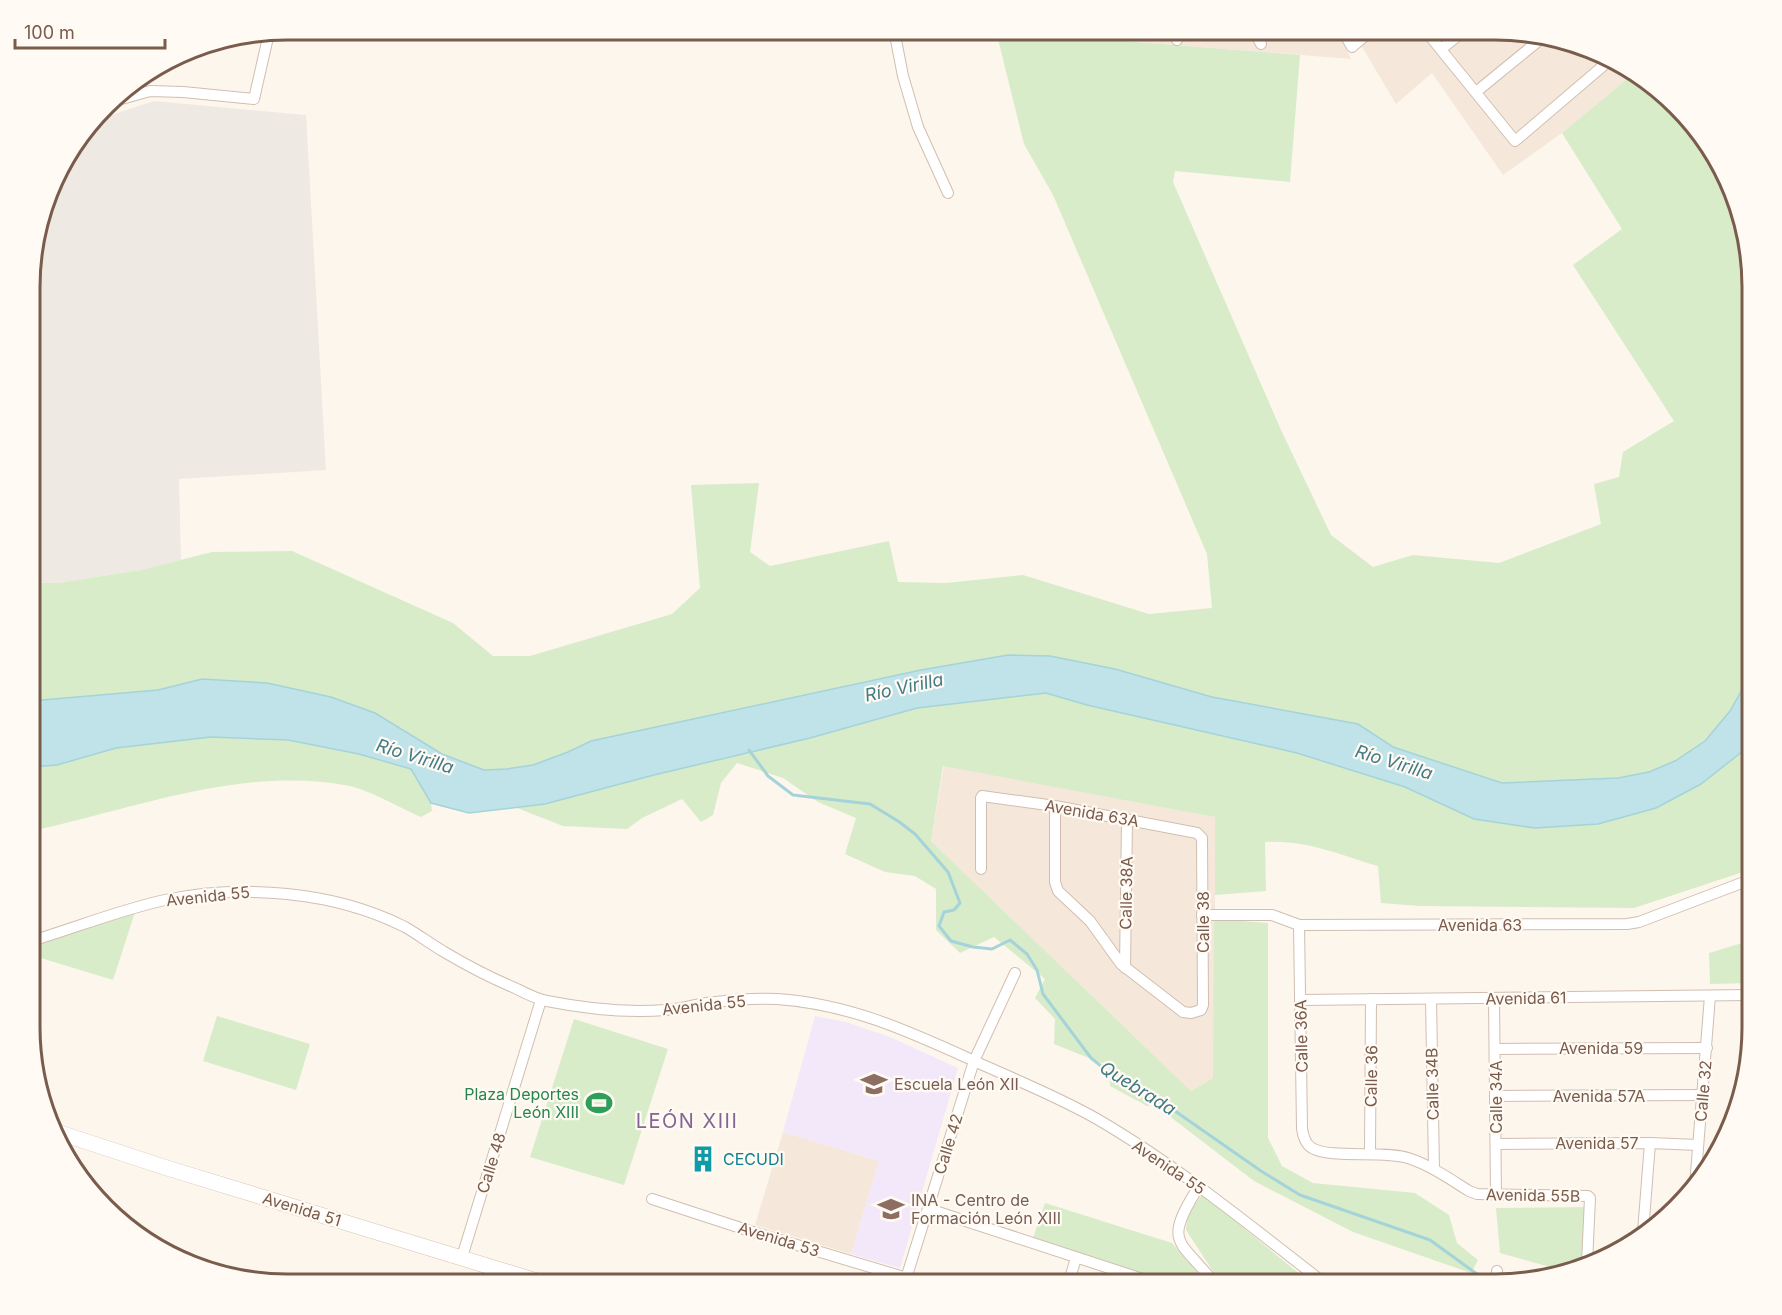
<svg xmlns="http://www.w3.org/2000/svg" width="1782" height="1315" font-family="Inter,sans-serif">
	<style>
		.residential { fill: #f5e8da }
		.industrial { fill: #efe9e4 }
		.education { fill: #f3e8fa }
		.green { fill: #d8ecc9 }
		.water { fill: #bfe3e8; stroke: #a5d3da; stroke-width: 1.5 }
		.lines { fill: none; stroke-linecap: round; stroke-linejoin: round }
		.stream { stroke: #a5d3da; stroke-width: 3 }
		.street-casing { stroke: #d1beb0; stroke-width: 12 }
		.secondary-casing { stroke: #d6c0b0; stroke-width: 16 }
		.street { stroke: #fff; stroke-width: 10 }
		.secondary { stroke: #fff; stroke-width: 15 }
		.labels { text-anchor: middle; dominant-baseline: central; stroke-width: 4.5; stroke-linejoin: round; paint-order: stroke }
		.street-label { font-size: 16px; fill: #7a5c4d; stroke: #fffaf3 }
		.education-label { font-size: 16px; fill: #785e54; stroke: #fffaf3; text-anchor: start }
		.leisure-label { font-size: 16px; fill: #27864d; stroke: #fffaf3; text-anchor: end }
		.culture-label { font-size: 16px; fill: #0d838f; stroke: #fffaf3; text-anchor: start }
		.water-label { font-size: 18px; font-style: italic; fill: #437c86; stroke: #fffaf3 }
		.quarter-label { font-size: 20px; letter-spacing: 1.5px; fill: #846695; stroke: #fffaf3 }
		.rim { fill: none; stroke: #7a5c4d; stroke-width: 3 }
	</style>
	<rect width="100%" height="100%" fill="#fdf6ec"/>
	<!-- residential -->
	<g class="residential">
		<path d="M996 30H1337L1351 59 996 31Z"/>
		<path d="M1352 30 1511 31 1593 49 1633 74 1562 133 1503 175 1432 73 1396 104Z"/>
		<path d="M944 765 1216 817 1213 1078 1191 1091 931 841Z"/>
		<path d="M783 1132 879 1161 851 1254 755 1225Z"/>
	</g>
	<!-- industrial -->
	<path class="industrial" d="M154 101 306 115 326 470 179 479 181 560 141 570 58 583H32V253L64 159 96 120Z"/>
	<!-- education -->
	<path class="education" d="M815 1016 846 1022 890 1037 958 1068 900 1268 851 1254 879 1161 783 1132Z"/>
	<!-- green -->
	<g class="green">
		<path d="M996 31 1300 55 1290 182 1175 171 1173 182 1281 430 1331 535 1373 567 1413 555 1499 563 1601 524 1594 484 1619 477 1623 452 1674 421 1573 265 1622 229 1562 133 1633 74 1664 94 1726 174 1752 287V672L1730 711 1705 741 1675 761 1649 772 1618 778 1502 783 1393 747 1358 724 1212 697 1115 669 921 670 591 741 569 752 533 765 507 769 484 770 442 754 375 713 202 679 158 691 31 701 32 583H58L141 570 212 552 292 551 453 623 493 656H530L672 614 700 588 691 485 759 483 750 552 770 566 889 541 898 582 946 583 1023 575 1149 614 1212 608 1207 554 1053 195 1024 144Z"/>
		<path d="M1046 692 1087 705 1297 753 1405 787 1474 819 1701 784 1752 744V869L1634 908 1420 906 1381 903 1378 866C1341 855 1305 839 1265 842L1266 891 1215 895V817L943 766 931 841 1191 1091 1213 1078 1214 919 1268 923V1138L1282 1166 1313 1183 1415 1193 1449 1215 1457 1243 1478 1260 1471 1273 1353 1232 1254 1181 1155 1105 1147 1106 1110 1086 1109 1066 1054 1044 1055 1019 1035 998 1045 979 994 937 960 953 936 930V889L915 876 885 872 845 854 856 818 818 802 783 778 737 763 721 783 713 815 701 822 682 799 642 818 627 829 563 826 517 808 545 804 654 775 810 738 917 708Z"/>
		<path d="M211 737 288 740 359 754 411 769 431 803 432 811 421 817C402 809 369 790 350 786 242 765 135 809 31 831V767L57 765 116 748Z"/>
		<path d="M135 912 113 980 31 955V946Z"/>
		<path d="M1752 940 1751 983 1710 984 1709 953Z"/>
		<path d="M217 1016 310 1044 296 1090 203 1061Z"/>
		<path d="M574 1019 668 1049 624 1185 530 1157Z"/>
		<path d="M1202 1194 1307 1280 1303 1285H1222L1186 1230C1186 1215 1194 1206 1202 1194Z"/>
		<path d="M1045 1203 1172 1243 1208 1285H1173L1032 1241Z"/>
		<path d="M1586 1207 1582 1265 1561 1270 1500 1253 1496 1208Z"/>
	</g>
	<!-- water -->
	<path class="water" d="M1008 655 1050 656 1115 669 1212 697 1358 724 1393 747 1502 783 1618 778 1649 772 1675 761 1705 741 1730 711 1752 672V744L1701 784 1656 808 1598 824 1535 828 1474 819 1405 787 1297 753 1087 705 1046 693 917 708 810 738 654 775 545 804 469 813 431 803 411 769 359 754 288 740 211 737 116 748 57 765 31 767V701L158 690 202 679 267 683 331 697 375 713 442 754 484 770 507 769 533 765 568 752 591 741 921 670Z"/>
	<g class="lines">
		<!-- stream -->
		<path class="stream" d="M749 750 768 776 793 795 870 804 898 821 915 834 948 872 960 903 954 910 944 912 939 926 951 941 973 947 992 949 1010 940 1027 954 1037 970 1043 994 1091 1058 1111 1074 1132 1081 1261 1171 1300 1195 1430 1240 1488 1282"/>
		<!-- street casing -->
		<g class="street-casing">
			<g id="street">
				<path d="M894 30 903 76 918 127 948 193"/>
				<path d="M1172 30 1177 40"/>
				<path d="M1254 30 1261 44"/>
				<path d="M1342 30 1352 47 1372 30"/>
				<path d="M1425 30 1515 141 1610 60"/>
				<path d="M1441 49 1464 31"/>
				<path d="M1476 92 1542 38"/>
				<path d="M111 102 150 91 183 92 254 99 269 33"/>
				<path d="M981 869V798L982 796 1055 806 1197 833 1202 838 1203 1005 1201 1010 1191 1013 1183 1012 1121 964 1090 921 1058 891 1055 882V806"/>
				<path d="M1202 915H1272L1299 925 1627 924 1639 922 1752 879"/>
				<path d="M1299 925 1302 1128C1303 1136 1305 1144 1312 1148 1330 1159 1383 1150 1408 1158 1430 1165 1450 1179 1469 1191L1477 1194 1588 1196 1590 1198 1587 1263"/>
				<path d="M31 941C75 928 119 910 165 900 242 884 334 891 405 927 419 935 432 945 446 953 468 966 491 978 515 988 525 993 536 999 547 1001 587 1009 626 1013 666 1010 680 1009 693 1005 707 1003 730 1000 754 998 777 999 849 1004 906 1030 970 1059 1013 1079 1057 1096 1097 1119 1176 1165 1247 1223 1319 1279L1332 1285"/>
				<path d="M1125 968 1127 819"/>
				<path d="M1494 998 1496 1195"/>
				<path d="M1431 999 1434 1169"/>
				<path d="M1300 1000 1751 995"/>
				<path d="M1496 1049 1707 1048"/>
				<path d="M1496 1096 1703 1095"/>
				<path d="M1496 1144 1650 1143 1698 1145"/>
				<path d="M1370 1153 1371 999"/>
				<path d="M1199 1186C1162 1245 1179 1238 1216 1285"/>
				<path d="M1695 1186 1710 996"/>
				<path d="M652 1199 750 1231 907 1278"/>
				<path d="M929 1209 1161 1285"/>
				<path d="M1643 1232 1650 1143"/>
				<path d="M462 1257 541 1000"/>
				<path d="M1497 1271 1498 1284"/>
				<path d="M904 1285 974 1061 1015 973"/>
				<path d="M1068 1285 1076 1258"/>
			</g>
		</g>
		<!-- secondary casing -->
		<g class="secondary-casing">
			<path id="secondary" d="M54 1131 167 1168 550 1285"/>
		</g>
		<!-- street -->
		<use href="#street" class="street"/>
		<!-- secondary -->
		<use href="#secondary" class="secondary"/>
	</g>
	<!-- icons -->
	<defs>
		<g id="school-bare" transform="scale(2.07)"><path d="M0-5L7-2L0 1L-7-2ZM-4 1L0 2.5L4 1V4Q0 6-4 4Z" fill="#8d6e63" stroke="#fffaf3" stroke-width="2.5" paint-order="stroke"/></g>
		<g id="stadium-bare" transform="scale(2.07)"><path d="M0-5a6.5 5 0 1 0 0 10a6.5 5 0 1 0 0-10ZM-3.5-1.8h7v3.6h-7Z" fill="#2e9e5b" stroke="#fffaf3" stroke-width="2.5" paint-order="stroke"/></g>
		<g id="building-bare" transform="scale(2.07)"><path d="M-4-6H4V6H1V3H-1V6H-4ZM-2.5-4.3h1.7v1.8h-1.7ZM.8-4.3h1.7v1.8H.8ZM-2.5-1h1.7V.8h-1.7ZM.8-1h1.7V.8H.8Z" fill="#0f9aa8" stroke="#fffaf3" stroke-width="2.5" paint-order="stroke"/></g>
		<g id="university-bare" transform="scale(2.07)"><path d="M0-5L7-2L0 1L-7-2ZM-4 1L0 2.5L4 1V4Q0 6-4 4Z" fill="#8d6e63" stroke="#fffaf3" stroke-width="2.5" paint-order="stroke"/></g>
	</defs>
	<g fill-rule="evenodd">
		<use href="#school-bare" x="874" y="1084"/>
		<use href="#stadium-bare" x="599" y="1103"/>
		<use href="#building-bare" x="703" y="1159"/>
		<use href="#university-bare" x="891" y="1209"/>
	</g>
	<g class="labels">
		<!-- street labels -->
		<g class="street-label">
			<text transform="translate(1092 813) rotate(10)">Avenida 63A</text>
			<text transform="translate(1126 893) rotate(-89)">Calle 38A</text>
			<text transform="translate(208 896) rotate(-6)">Avenida 55</text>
			<text transform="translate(1203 922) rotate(-90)">Calle 38</text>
			<text x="1480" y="925">Avenida 63</text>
			<text transform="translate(1526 998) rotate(-1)">Avenida 61</text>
			<text transform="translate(704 1005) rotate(-6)">Avenida 55</text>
			<text transform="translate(1301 1036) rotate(-91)">Calle 36A</text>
			<text x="1601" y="1048">Avenida 59</text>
			<text transform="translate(1371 1076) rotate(-89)">Calle 36</text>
			<text transform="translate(1432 1084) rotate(-91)">Calle 34B</text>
			<text transform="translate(1703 1091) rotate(-85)">Calle 32</text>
			<text x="1599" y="1096">Avenida 57A</text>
			<text transform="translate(1496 1097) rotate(-90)">Calle 34A</text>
			<text x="1597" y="1143">Avenida 57</text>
			<text transform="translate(948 1144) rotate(-73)">Calle 42</text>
			<text transform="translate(491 1163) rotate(-73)">Calle 48</text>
			<text transform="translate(1169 1167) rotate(34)">Avenida 55</text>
			<text transform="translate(1533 1195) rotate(1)">Avenida 55B</text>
			<text transform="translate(302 1209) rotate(17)">Avenida 51</text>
			<text transform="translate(779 1239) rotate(17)">Avenida 53</text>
		</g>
		<!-- education labels -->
		<g class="education-label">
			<text x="894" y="1084">Escuela León XII</text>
			<text x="911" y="1200">INA - Centro de<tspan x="911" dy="18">Formación León XIII</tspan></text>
		</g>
		<!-- leisure labels -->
		<g class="leisure-label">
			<text x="579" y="1094">Plaza Deportes<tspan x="579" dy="18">León XIII</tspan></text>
		</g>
		<!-- culture labels -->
		<g class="culture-label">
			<text x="723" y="1159">CECUDI</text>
		</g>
		<!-- water labels -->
		<g class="water-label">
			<text transform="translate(904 687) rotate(-12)">Río Virilla</text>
			<text transform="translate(415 756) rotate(17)">Río Virilla</text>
			<text transform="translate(1394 762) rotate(17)">Río Virilla</text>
			<text transform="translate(1138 1088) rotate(32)">Quebrada</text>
		</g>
		<!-- quarter labels -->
		<g class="quarter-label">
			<text x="687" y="1121">LEÓN XIII</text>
		</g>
	</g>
	<!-- crop -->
	<path d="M0 0H1782V1315H0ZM287 40H1495A247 247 0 0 1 1742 287V1027A247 247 0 0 1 1495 1274H287A247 247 0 0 1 40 1027V287A247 247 0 0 1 287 40Z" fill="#fffaf3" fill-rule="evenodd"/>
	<path class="rim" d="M287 40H1495A247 247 0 0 1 1742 287V1027A247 247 0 0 1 1495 1274H287A247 247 0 0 1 40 1027V287A247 247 0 0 1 287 40Z"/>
	<!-- scale -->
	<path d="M15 39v9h150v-9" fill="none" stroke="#7a5c4d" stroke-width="3"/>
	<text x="24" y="39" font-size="18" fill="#7a5c4d" stroke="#fffaf3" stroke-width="4.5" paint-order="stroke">100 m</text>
</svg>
